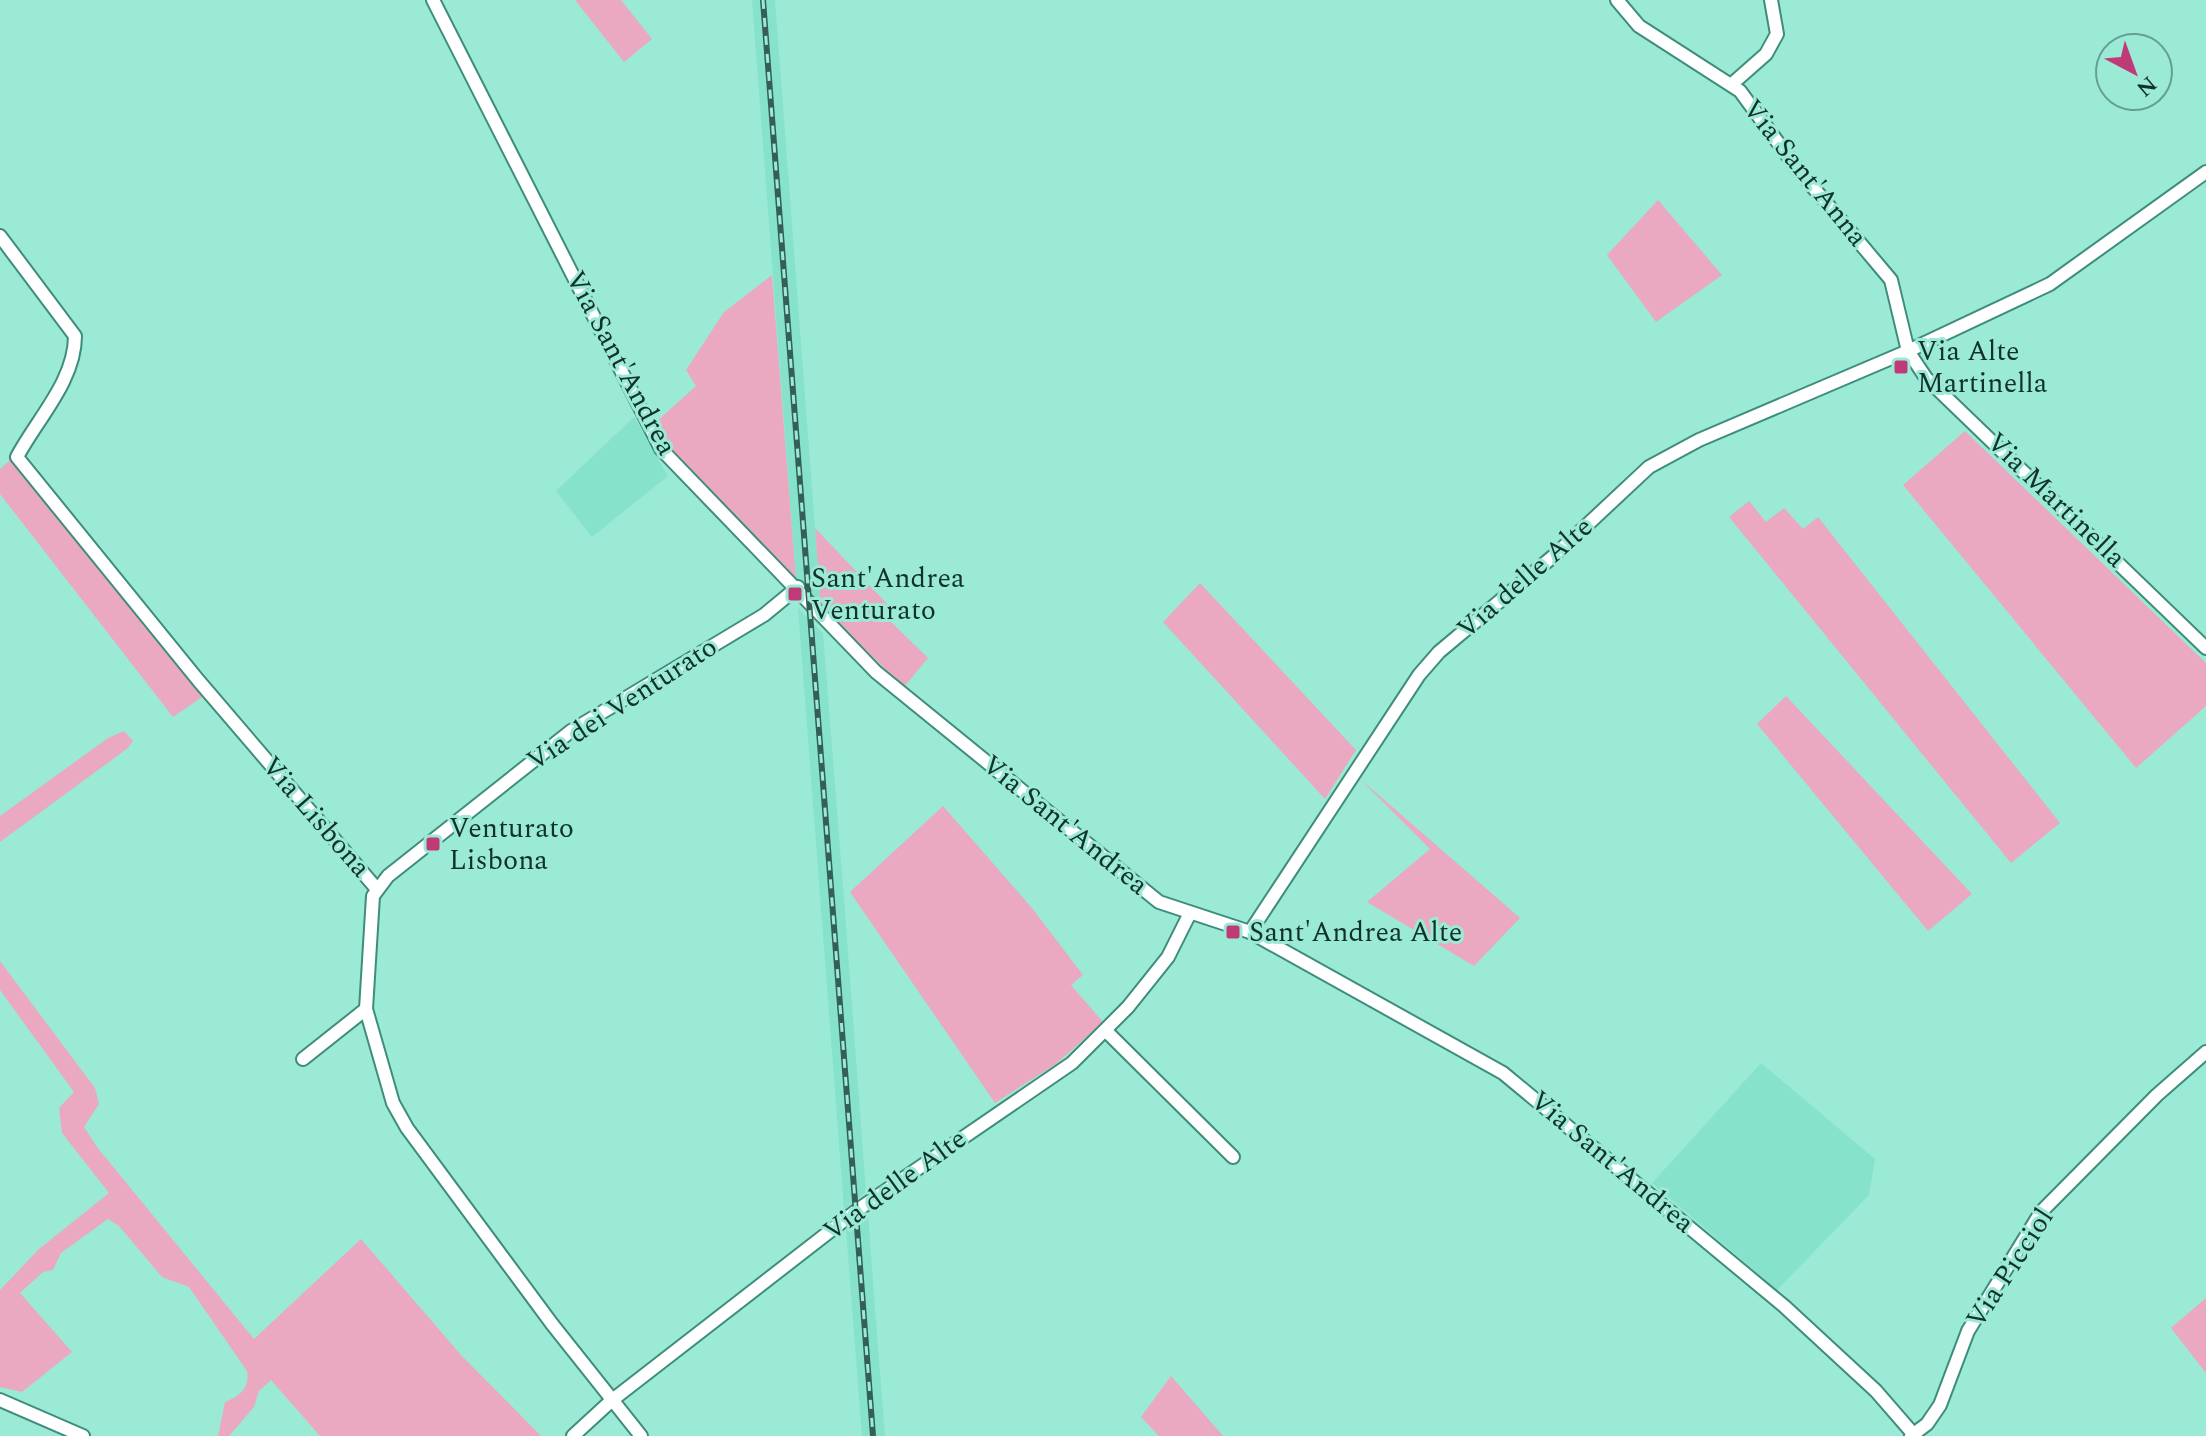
<svg xmlns="http://www.w3.org/2000/svg" width="2206" height="1436" font-family="Spectral,serif">
	<style>
		.built { fill: #87e2cc }
		.green { fill: #eaa9c0 }
		.lines { fill: none; stroke-linecap: round; stroke-linejoin: round }
		.minor-casing { stroke: #3e8d7c; stroke-width: 16 }
		.minor { stroke: #fff; stroke-width: 12 }
		.rail-casing { stroke: #335f55; stroke-width: 6 }
		.rail { stroke: #9bead6; stroke-width: 3; stroke-dasharray: 9; stroke-linecap: butt }
		.poi-dot { fill: #c13a78; stroke: #9bead6; stroke-width: 3 }
		.labels { text-anchor: middle; dominant-baseline: central; stroke-width: 6; stroke-linejoin: round; paint-order: stroke }
		.street-label { font-size: 28px; fill: #11322b; stroke: #9bead6 }
		.poi-label { font-size: 28px; fill: #11322b; stroke: #9bead6; text-anchor: start }
	</style>
	<rect width="100%" height="100%" fill="#9bead6"/>
	<!-- built -->
	<g class="built">
		<path d="M752 0H775L821 607 796 580Z"/>
		<path d="M634 417 668 476 592 537 556 491Z"/>
		<path d="M798 608 823 633 844 899 866 1192 844 1209Z"/>
		<path d="M1761 1063 1875 1159 1869 1195 1777 1290 1652 1183Z"/>
		<path d="M868 1213 875 1309 885 1436H862L846 1230Z"/>
	</g>
	<!-- green -->
	<g class="green">
		<path d="M575 0H621L652 39 624 62Z"/>
		<path d="M1658 200 1722 275 1656 322 1607 255Z"/>
		<path d="M772 275 796 580 682 466 656 422 696 386 686 370 724 312Z"/>
		<path d="M1965 431 2206 663V706L2136 768 1903 485Z"/>
		<path d="M15 456 205 695 173 717 0 494V469Z"/>
		<path d="M1749 501 1766 522 1784 508 1803 529 1818 517 2060 823 2011 863 1729 517Z"/>
		<path d="M815 528 890 607 883 614 928 658 904 687 821 607Z"/>
		<path d="M1200 583 1356 750 1325 799 1163 622Z"/>
		<path d="M1786 696 1972 894 1928 931 1757 724Z"/>
		<path d="M124 731 133 741 128 748 0 842V816L108 738Z"/>
		<path d="M1359 778 1520 918 1474 966 1367 902 1430 849Z"/>
		<path d="M943 806 1032 908 1083 975 1071 985 1103 1022 1056 1064 995 1103 850 892Z"/>
		<path d="M0 961 95 1088 99 1104 84 1127 97 1147 254 1339 361 1239 461 1355 541 1436H320L271 1380 259 1391 254 1407 229 1436H218L225 1402C240 1396 250 1388 247 1371L189 1287 162 1277 119 1226 108 1219 61 1253 53 1270 43 1272 20 1293 72 1352 22 1392 0 1387V1290L39 1249 109 1193 62 1133 59 1108 74 1092 0 990Z"/>
		<path d="M2206 1298V1373L2171 1328Z"/>
		<path d="M1171 1376 1223 1436H1159L1141 1417Z"/>
	</g>
	<g class="lines">
		<!-- minor casing -->
		<g class="minor-casing">
			<g id="minor">
				<path d="M433 0 661 449 876 672 1159 902 1250 932 1503 1073 1784 1306 1876 1391 1915 1436"/>
				<path d="M1617 0 1639 26 1740 91 1796 167 1891 280 1908 351 1926 378 2206 648"/>
				<path d="M1732 84 1766 54 1777 34 1771 0"/>
				<path d="M0 236 75 336C75 381 37 419 17 457L198 680 376 888"/>
				<path d="M1250 932 1419 675 1439 652 1556 554 1649 467 1699 440 1908 351 2050 284 2206 172"/>
				<path d="M1106 1031 1233 1157"/>
				<path d="M303 1059 366 1009"/>
				<path d="M0 1400 83 1436"/>
				<path d="M573 1436 611 1401 856 1211 1072 1063 1128 1007 1168 957 1190 913"/>
				<path d="M641 1436 552 1324 407 1128 393 1103 366 1009 373 896 388 876 571 731 764 615 798 587"/>
				<path d="M1911 1436 1927 1424 1940 1405 1968 1331 2041 1212 2157 1095 2206 1052"/>
			</g>
		</g>
		<!-- minor -->
		<use href="#minor" class="minor"/>
		<!-- rail casing -->
		<g class="rail-casing">
			<path id="rail" d="M763 0 873 1436"/>
		</g>
		<!-- rail -->
		<use href="#rail" class="rail"/>
	</g>
	<!-- markers -->
	<g class="poi-dot">
		<rect x="1893" y="359" width="16" height="16" rx="4"/>
		<rect x="787" y="586" width="16" height="16" rx="4"/>
		<rect x="425" y="836" width="16" height="16" rx="4"/>
		<rect x="1225" y="924" width="16" height="16" rx="4"/>
	</g>
	<g class="labels">
		<!-- street labels -->
		<g class="street-label">
			<text transform="translate(1805 173) rotate(51)">Via Sant'Anna</text>
			<text transform="translate(621 363) rotate(62)">Via Sant'Andrea</text>
			<text transform="translate(2056 500) rotate(44)">Via Martinella</text>
			<text transform="translate(1525 578) rotate(-41)">Via delle Alte</text>
			<text transform="translate(622 704) rotate(-33)">Via dei Venturato</text>
			<text transform="translate(316 817) rotate(49)">Via Lisbona</text>
			<text transform="translate(1065 825) rotate(39)">Via Sant'Andrea</text>
			<text transform="translate(1612 1162) rotate(40)">Via Sant'Andrea</text>
			<text transform="translate(895 1185) rotate(-36)">Via delle Alte</text>
			<text transform="translate(2010 1268) rotate(-57)">Via Picciol</text>
		</g>
		<!-- poi labels -->
		<g class="poi-label">
			<text x="1917" y="351">Via Alte<tspan x="1917" dy="32">Martinella</tspan></text>
			<text x="811" y="578">Sant'Andrea<tspan x="811" dy="32">Venturato</tspan></text>
			<text x="449" y="828">Venturato<tspan x="449" dy="32">Lisbona</tspan></text>
			<text x="1249" y="932">Sant'Andrea Alte</text>
		</g>
	</g>
	<!-- north arrow -->
	<g transform="translate(2134 72) rotate(139)"><circle r="38" fill="#9bead6" stroke="#64a092" stroke-width="2"/>
	<path d="M0-6L14 30L0 20L-14 30Z" fill="#c13a78"/>
	<text y="-12" font-size="22" font-weight="bold" text-anchor="middle" fill="#11322b">N</text>
	</g>
</svg>
